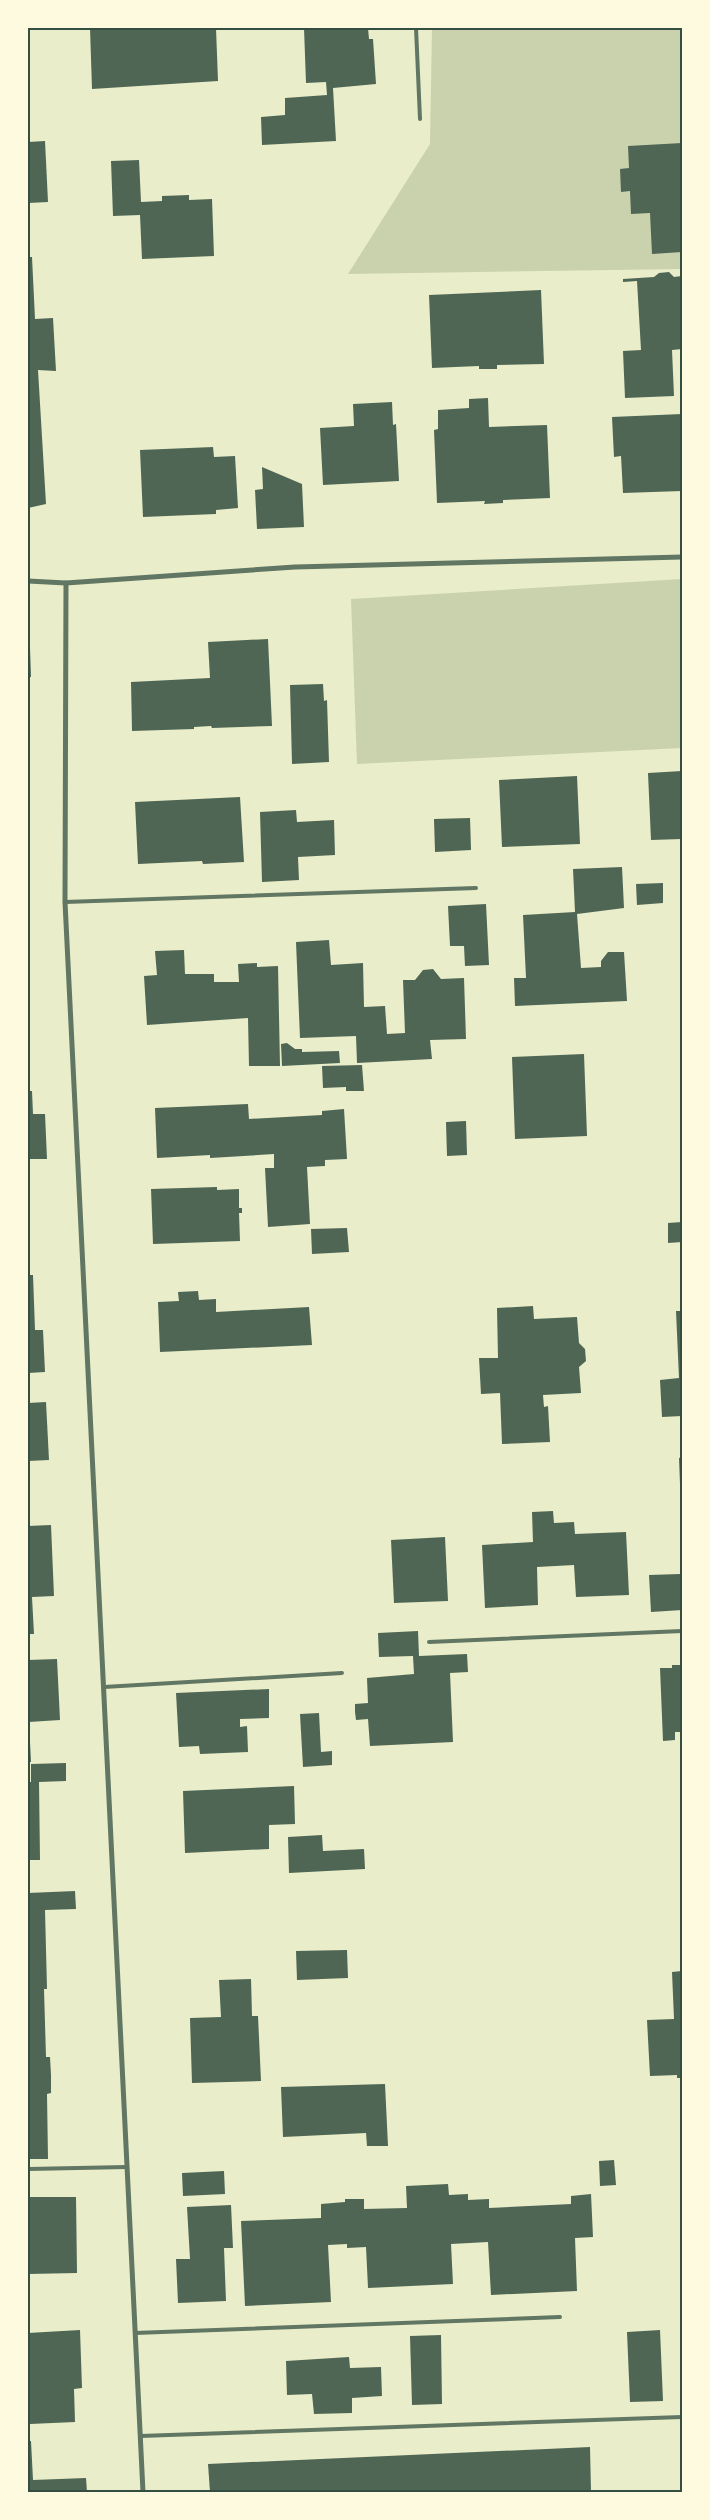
<svg xmlns="http://www.w3.org/2000/svg" width="710" height="2520" font-family="'Public Sans',sans-serif">
	<style>
		.green { fill: #cad2ad }
		.building { fill: #4f6655 }
		.lines { fill: none; stroke-linecap: round; stroke-linejoin: round }
		.service { stroke: #617663; stroke-width: 4 }
		.minor { stroke: #617663; stroke-width: 5 }
		.neatline { fill: none; stroke: #344e41; stroke-width: 2 }
	</style>
	<rect width="100%" height="100%" fill="#e9edc9"/>
	<!-- green -->
	<g class="green">
		<path d="M432 28H682V269L348 274 430 144Z"/>
		<path d="M682 579V748L357 764 351 599Z"/>
	</g>
	<!-- building -->
	<g class="building">
		<path d="M90 28H216L218 81 92 89Z"/>
		<path d="M304 28H368L369 39H373L376 84 333 88 336 141 262 145 261 117 285 115V98L327 95 326 82 306 83Z"/>
		<path d="M45 141 48 202 28 203V142Z"/>
		<path d="M682 143V252L652 254 650 213 631 214 630 191 621 192 620 169 629 168 628 146Z"/>
		<path d="M139 160 141 202 162 201V196L189 195V200L212 199 214 256 142 259 140 215 113 216 111 161Z"/>
		<path d="M28 257H32L35 319 53 318 56 371 38 370 46 504 28 508Z"/>
		<path d="M669 272 674 277 682 276V349L672 350 674 396 625 398 623 351 641 350 637 281 623 282V279L654 277 659 273Z"/>
		<path d="M541 290 544 364 497 365V369H479V366L432 368 429 295Z"/>
		<path d="M488 398 489 427 547 425 550 498 503 500V503L484 504 485 501 437 503 434 430 438 429V410L469 408V399Z"/>
		<path d="M392 402 393 425 396 424 399 481 323 485 320 428 354 426 353 404Z"/>
		<path d="M682 414V491L623 493 621 456 614 457 612 417Z"/>
		<path d="M213 447 214 457 235 456 238 508 216 510V514L143 517 140 450Z"/>
		<path d="M262 467 302 484 304 527 257 529 255 490 263 489Z"/>
		<path d="M268 639 272 726 212 728 211 726 194 727V729L132 731 131 682 210 678 208 642Z"/>
		<path d="M28 648H30L31 677H28Z"/>
		<path d="M323 684 324 701 327 700 329 762 292 764 290 685Z"/>
		<path d="M682 771V839L651 840 648 773Z"/>
		<path d="M577 776 580 844 502 847 499 780Z"/>
		<path d="M240 797 244 862 203 864 202 861 138 864 135 802Z"/>
		<path d="M296 810 297 822 334 820 335 855 298 857 299 880 262 882 260 812Z"/>
		<path d="M470 818 471 850 435 852 434 819Z"/>
		<path d="M622 867 624 908 577 914 581 968 601 967V961L608 952H624L627 1001 515 1006 514 978H526L523 915 575 912 573 869Z"/>
		<path d="M663 883V903L637 905 636 884Z"/>
		<path d="M486 904 489 965 465 966 464 946H450L448 906Z"/>
		<path d="M329 940 331 965 363 963 364 1007 385 1006 387 1034 405 1033 403 980H415L423 970 433 969 441 979 464 978 466 1039 430 1040 432 1059 357 1063 356 1036 300 1038 296 942Z"/>
		<path d="M184 950 185 974H214V982H239L238 964 257 963V967L278 966 280 1066H249L248 1018 147 1025 144 976 157 975 155 951Z"/>
		<path d="M287 1043 295 1049H302V1052L339 1051 340 1063 282 1066 281 1044Z"/>
		<path d="M584 1054 587 1136 515 1139 512 1057Z"/>
		<path d="M362 1065 364 1091H346V1087L323 1088 322 1066Z"/>
		<path d="M28 1091H32L33 1114H45L47 1159H28Z"/>
		<path d="M248 1104 249 1119 322 1115V1111L344 1109 347 1159 325 1160V1166L307 1167 310 1224 268 1227 265 1168H274V1154L210 1158V1155L157 1158 155 1108Z"/>
		<path d="M466 1121 467 1155 447 1156 446 1122Z"/>
		<path d="M217 1187V1190L239 1189V1208H242V1213H239L240 1241 153 1244 151 1189Z"/>
		<path d="M682 1222V1242L668 1243V1223Z"/>
		<path d="M347 1228 349 1252 312 1254 311 1229Z"/>
		<path d="M28 1275H33L35 1330H43L45 1372 28 1373Z"/>
		<path d="M198 1291 199 1300 216 1299V1312L309 1307 312 1345 160 1352 158 1302 179 1301 178 1292Z"/>
		<path d="M533 1306 534 1319 577 1317 579 1343 585 1349 586 1361 579 1367 581 1393 543 1395 544 1407 548 1406 550 1442 502 1444 500 1393 481 1394 479 1358H498L497 1308Z"/>
		<path d="M676 1311H682V1416L662 1417 660 1380 679 1378Z"/>
		<path d="M46 1402 49 1460 28 1461V1403Z"/>
		<path d="M682 1457V1487L680 1484 679 1458Z"/>
		<path d="M553 1511 554 1523 574 1522 575 1534 626 1532 629 1595 576 1597 574 1565 537 1567 538 1605 485 1608 482 1545 533 1542 532 1512Z"/>
		<path d="M51 1525 54 1596 32 1597 34 1634H28V1526Z"/>
		<path d="M445 1537 448 1601 394 1603 391 1540Z"/>
		<path d="M680 1574 682 1610 651 1612 649 1575Z"/>
		<path d="M418 1631 419 1656 467 1654 468 1672 450 1673 453 1742 370 1746 368 1719 356 1720 355 1712V1704L368 1703 367 1678 414 1674 413 1656 379 1657 378 1633Z"/>
		<path d="M57 1659 60 1720 29 1722 31 1762H28V1660Z"/>
		<path d="M672 1665H682V1732H675V1740L663 1741 660 1668H672Z"/>
		<path d="M269 1689V1718L240 1719V1727L247 1726 248 1752 200 1754 199 1746 179 1747 176 1693Z"/>
		<path d="M319 1713 321 1752 332 1751V1765L303 1767 300 1714Z"/>
		<path d="M66 1763V1781L39 1782 40 1860H28V1782H31V1764Z"/>
		<path d="M294 1786 295 1824 269 1825V1849L185 1853 183 1791Z"/>
		<path d="M322 1835 323 1851 364 1849 365 1869 289 1873 288 1837Z"/>
		<path d="M75 1891 76 1909 45 1910 47 1989H44L46 2057H50L51 2075V2093L47 2094 48 2159H28V1893Z"/>
		<path d="M347 1950 348 1978 297 1980 296 1951Z"/>
		<path d="M682 1971V2078H677V2075L650 2076 647 2020 674 2019 672 1972Z"/>
		<path d="M251 1979 252 2016H258L261 2081 192 2083 190 2018 221 2017 219 1980Z"/>
		<path d="M385 2084 388 2146H367L366 2133 283 2137 281 2087Z"/>
		<path d="M614 2160 616 2185 600 2186 599 2161Z"/>
		<path d="M224 2171 225 2194 183 2196 182 2173Z"/>
		<path d="M448 2184 449 2195 468 2194V2200L489 2199V2208L571 2204V2196L591 2194 593 2237 575 2238 577 2291 491 2295 488 2242 451 2244 453 2284 368 2288 366 2247 347 2248V2244L328 2245 331 2302 245 2306 241 2221 321 2218V2204L345 2202V2199H364V2209L407 2208 406 2186Z"/>
		<path d="M28 2197H76L77 2273 28 2274Z"/>
		<path d="M231 2205 233 2248H224L226 2301 178 2303 176 2259H190L187 2207Z"/>
		<path d="M80 2330 82 2388 74 2389 75 2422 30 2424 28 2394V2333Z"/>
		<path d="M660 2330 663 2401 630 2402 627 2332Z"/>
		<path d="M441 2335 442 2404 412 2405 410 2336Z"/>
		<path d="M349 2357 350 2368 381 2367 382 2396 352 2398V2413L314 2414 312 2394 287 2395 286 2361Z"/>
		<path d="M28 2441H31L33 2480 86 2478 87 2492H28Z"/>
		<path d="M590 2447 591 2492H210L208 2464Z"/>
	</g>
	<g class="lines">
		<!-- service -->
		<g class="service">
			<path d="M416 28 420 119"/>
			<path d="M65 902 476 888"/>
			<path d="M429 1642 682 1631"/>
			<path d="M104 1687 342 1673"/>
			<path d="M28 2169 127 2167"/>
			<path d="M135 2333 560 2317"/>
			<path d="M140 2436 682 2417"/>
		</g>
		<!-- minor -->
		<g class="minor">
			<path d="M28 581 66 583 295 567 682 557"/>
			<path d="M66 583 65 902 143 2492"/>
		</g>
	</g>
	<!-- border -->
	<rect width="710" height="2520" fill="none" stroke="#fefae0" stroke-width="58"/>
	<rect x="29" y="29" width="652" height="2462" class="neatline"/>
</svg>
